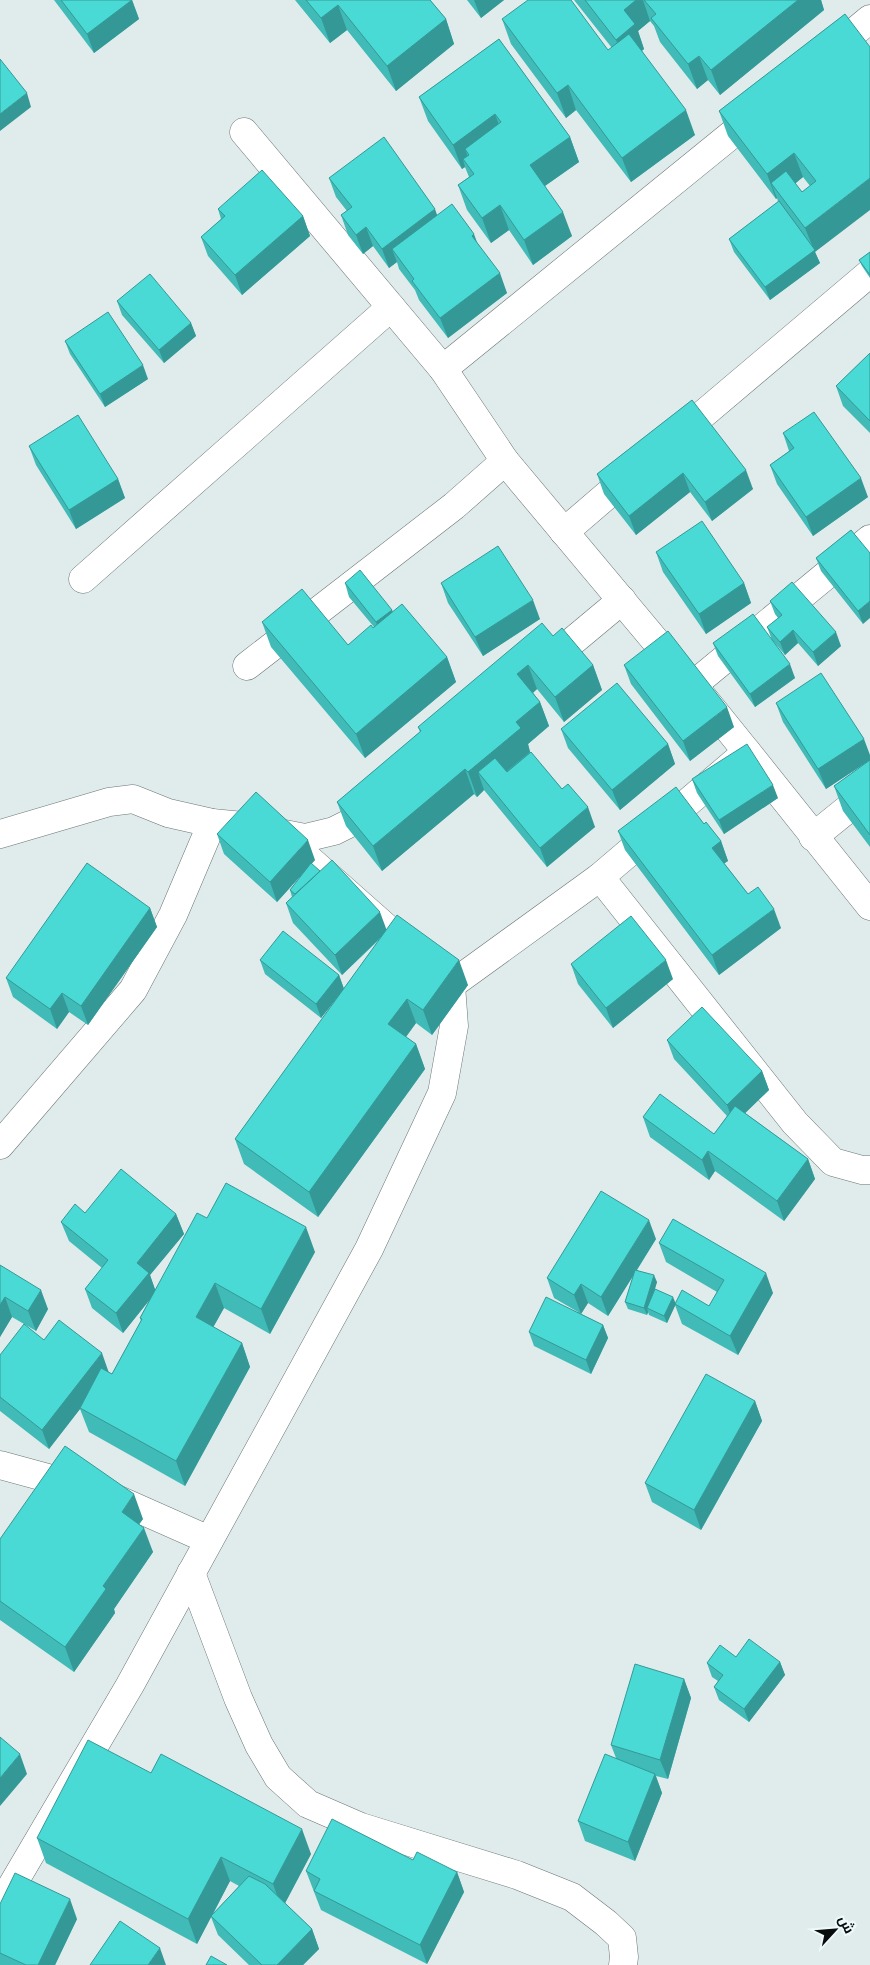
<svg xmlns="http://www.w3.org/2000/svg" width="870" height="1965" font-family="'Fira Sans',Cairo,sans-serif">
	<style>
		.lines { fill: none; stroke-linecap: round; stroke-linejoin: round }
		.minor-casing { stroke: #6a7574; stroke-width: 29 }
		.minor { stroke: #fff; stroke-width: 28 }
		.wall { fill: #40bbb8; fill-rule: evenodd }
		.shaded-wall { fill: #349996 }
		.building { fill: #4adad6; stroke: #349996 }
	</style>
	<rect width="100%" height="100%" fill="#e0ecec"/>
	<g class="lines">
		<!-- minor casing -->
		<g class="minor-casing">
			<g id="minor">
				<path d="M829 53 870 19"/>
				<path d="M244 132 443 369 505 461"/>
				<path d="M443 369 758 113"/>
				<path d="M675 438 870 273"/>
				<path d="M564 532 634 472"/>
				<path d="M83 579 391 307"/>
				<path d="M544 665 622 600"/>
				<path d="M247 666 454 506 505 461 679 669"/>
				<path d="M747 752 693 685 870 539"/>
				<path d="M0 834 109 802 133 799 168 813 212 823 243 826 305 838 334 831 358 819 376 804"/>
				<path d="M813 837 870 791"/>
				<path d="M870 906 747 752 600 877 795 1123 833 1162 862 1170H870"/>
				<path d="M451 985 600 877"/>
				<path d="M0 1145 133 990 173 915 212 823"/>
				<path d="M0 1465 103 1493 209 1540"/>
				<path d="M191 1573 238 1698 259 1745 278 1777 308 1804 361 1827 517 1875 572 1897 606 1923 622 1938 624 1957 623 1965"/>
				<path d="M0 1906 130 1685 369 1249 442 1093 454 1026 451 985 285 838"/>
			</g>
		</g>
		<!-- minor -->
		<use href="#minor" class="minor"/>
	</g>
	<!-- wall -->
	<g class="wall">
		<path d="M54 0H132L139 19 94 53Z"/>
		<path d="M295 0H430L446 19 454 44 396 91 347 30 330 43Z"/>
		<path d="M467 0H504L481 18Z"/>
		<path d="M574 0H821L824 10 720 95 708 80 697 89 660 42 654 26 650 21 638 31 644 49 642 51 695 135 631 182 576 110 566 118 511 44 502 19 608 50 612 48Z"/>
		<path d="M845 14 815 252 820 263 770 300 734 252 729 239 778 202 777 198 776 199 728 136 719 111ZM803 177 810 186 802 192 795 184Z"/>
		<path d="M499 39 570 137 579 162 545 186 572 236 533 265 509 230 491 243 467 210 458 185 469 177 465 167 462 169 428 121 419 97Z"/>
		<path d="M329 178 437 215 479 245 507 293 448 338 419 300 415 290 399 269 397 262 389 268 373 246 363 254 348 235 341 215 347 211 336 197Z"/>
		<path d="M218 209 303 216 310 236 242 295 208 256 201 237 221 219Z"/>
		<path d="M870 252V278L862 266 859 260Z"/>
		<path d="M117 301 191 323 196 336 164 363 122 315Z"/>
		<path d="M65 341 148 379 105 407 70 354Z"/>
		<path d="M870 353V433L843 406 836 386Z"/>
		<path d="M692 400 753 489 712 521 690 492 636 535 604 494 597 474Z"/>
		<path d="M783 433 868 497 813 536 777 484 770 465 789 451Z"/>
		<path d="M29 446 118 479 125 498 76 529 36 465Z"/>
		<path d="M851 530 863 624 821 571 816 558Z"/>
		<path d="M656 552 744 583 751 603 706 634 663 572Z"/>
		<path d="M345 583 392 610 393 612 447 657 456 682 365 758 271 647 262 622 348 645 374 627 349 597Z"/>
		<path d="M441 583 540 619 483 656 448 603Z"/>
		<path d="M770 601 841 646 818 666 798 643 785 655 774 642 795 678 755 707 718 656 713 643 772 640 767 627 778 618 775 614Z"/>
		<path d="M553 636 593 665 602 690 564 722 537 689 533 693 540 702 549 726 528 744 530 752 595 827 547 867 484 790 477 797 474 794 382 871 346 826 337 802 420 732 418 727Z"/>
		<path d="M624 665 734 727 690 761 631 684Z"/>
		<path d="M776 703 870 760 826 789 783 722Z"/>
		<path d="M561 729 668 744 675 764 620 810 568 748Z"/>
		<path d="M870 760V847L843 811 834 786Z"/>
		<path d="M692 779 778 798 724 834 697 793Z"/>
		<path d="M704 824 721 841 728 861 724 863 748 894 781 928 719 975 625 850 618 831Z"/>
		<path d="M217 834 315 860 311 864 387 930 468 985 432 1035 416 1023 406 1037 416 1044 425 1069 318 1217 244 1164 235 1139 382 937 342 975 293 923 286 903 292 897 290 890 305 871 277 902 224 854Z"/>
		<path d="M150 908 157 927 88 1025 69 1012 57 1029 13 997 6 978Z"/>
		<path d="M260 960 339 975 344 989 321 1018 265 974Z"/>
		<path d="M571 964 673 979 613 1028 578 984Z"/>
		<path d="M667 1040 762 1071 769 1090 745 1113 808 1159 815 1179 784 1221 715 1171 709 1180 650 1137 643 1117 714 1134 727 1116 674 1059Z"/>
		<path d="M85 1213 176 1214 184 1234 150 1275 155 1290 207 1218 315 1252 270 1334 224 1308 213 1327 242 1343 250 1367 185 1486 89 1432 80 1409 49 1449 0 1411V1355L44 1340 112 1374 141 1321 140 1318 150 1299 123 1333 92 1308 85 1289 102 1268 69 1241 61 1222Z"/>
		<path d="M656 1239 637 1270 657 1282 654 1291 675 1303 709 1306 717 1292 666 1262 659 1243 773 1293 738 1355 682 1324 675 1305 667 1323 649 1315 648 1312 647 1315 628 1309 625 1302 633 1276 608 1316 588 1303 581 1314 603 1325 608 1338 591 1374 534 1346 529 1332 578 1312 554 1298 547 1278Z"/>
		<path d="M0 1265 48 1309 36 1331 12 1317 0 1337Z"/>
		<path d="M755 1401 762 1421 701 1530 652 1502 645 1483Z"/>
		<path d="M143 1519 139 1524 153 1552 114 1609 115 1613 74 1672 0 1620V1539Z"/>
		<path d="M736 1657 780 1662 785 1675 749 1722 719 1700 714 1687 718 1681 712 1677 707 1663Z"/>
		<path d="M684 1679 691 1698 668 1779 656 1776 662 1793 635 1861 585 1841 578 1821 616 1758 611 1745Z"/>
		<path d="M151 1773 311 1854 285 1903 312 1929 319 1949 303 1965H249L218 1935 211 1917 197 1944 46 1863 37 1838ZM230 1881 239 1886 213 1914Z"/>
		<path d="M413 1860 457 1872 464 1892 427 1964 321 1910 306 1871Z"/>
		<path d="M0 1904 77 1919 55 1965H0Z"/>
	</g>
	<!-- shaded-wall -->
	<g class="shaded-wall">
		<path d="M132 0 139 19 94 53 87 34Z"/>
		<path d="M474 0H504L481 18Z"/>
		<path d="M636 0H643L650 21 638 31 644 49 625 64 616 40 624 10Z"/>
		<path d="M798 0H821L824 10 720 95 711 70Z"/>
		<path d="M338 5 347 30 330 43 321 18Z"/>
		<path d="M446 19 454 44 396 91 387 66Z"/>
		<path d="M699 56 708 80 697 89 688 64Z"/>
		<path d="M568 85 576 110 566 118 557 93Z"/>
		<path d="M27 93 31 107 0 131V114Z"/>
		<path d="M686 110 695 135 631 182 622 158Z"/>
		<path d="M495 114 504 138 469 155 465 149 470 163 463 159 465 167 462 169 453 145Z"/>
		<path d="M570 137 579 162 539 190 530 165Z"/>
		<path d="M794 153 803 177 780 195 771 183 777 198 776 199 767 174Z"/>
		<path d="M870 178V210L815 252 820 263 770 300 765 287 814 250 805 228Z"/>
		<path d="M500 205 509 230 491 243 482 218Z"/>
		<path d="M435 209 442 229 392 249 397 262 389 268 382 249Z"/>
		<path d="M563 212 572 236 533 265 524 240Z"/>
		<path d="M303 216 310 236 242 295 235 275Z"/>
		<path d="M366 227 373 246 363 254 356 235Z"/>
		<path d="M474 234 481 253 472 236Z"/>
		<path d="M500 273 507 293 448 338 440 318Z"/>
		<path d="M191 323 196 336 164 363 159 350Z"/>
		<path d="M143 365 148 379 105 407 100 394Z"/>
		<path d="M746 470 753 489 712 521 705 502Z"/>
		<path d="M683 473 690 492 636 535 629 516Z"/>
		<path d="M861 478 868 497 813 536 806 517Z"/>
		<path d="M118 479 125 498 76 529 69 510Z"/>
		<path d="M744 583 751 603 706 634 699 614Z"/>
		<path d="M533 600 540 619 483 656 475 637Z"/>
		<path d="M870 601V618L863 624 858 611Z"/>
		<path d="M392 610 397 623 381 636 376 622Z"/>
		<path d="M793 630 798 643 785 655 780 642Z"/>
		<path d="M836 632 841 646 818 666 813 652Z"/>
		<path d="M447 657 456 682 365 758 356 734Z"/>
		<path d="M790 664 795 678 755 707 750 694Z"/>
		<path d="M528 665 537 689 526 699 517 674Z"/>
		<path d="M593 665 602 690 564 722 555 697Z"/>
		<path d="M540 702 549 726 528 744 530 752 489 786 478 772 484 790 477 797 468 772 516 722Z"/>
		<path d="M727 707 734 727 690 761 683 741Z"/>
		<path d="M864 739 870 755V760L826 789 818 769Z"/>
		<path d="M668 744 675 764 620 810 612 790Z"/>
		<path d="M465 769 474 794 382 871 373 846Z"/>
		<path d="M773 785 778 798 724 834 719 820Z"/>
		<path d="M588 807 595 827 547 867 540 848Z"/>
		<path d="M308 840 315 860 277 902 270 882Z"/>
		<path d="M721 841 728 861 719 867 712 848Z"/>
		<path d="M150 908 157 927 88 1025 81 1006Z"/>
		<path d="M774 909 781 928 719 975 712 955Z"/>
		<path d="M380 912 387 931 342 975 335 955Z"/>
		<path d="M459 960 468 985 432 1035 423 1010Z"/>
		<path d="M666 960 673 979 613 1028 606 1008Z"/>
		<path d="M339 975 344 989 321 1018 316 1004Z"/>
		<path d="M62 993 69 1012 57 1029 50 1009Z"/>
		<path d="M407 999 416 1023 397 1049 388 1024Z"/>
		<path d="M416 1044 425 1069 318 1217 309 1192Z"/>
		<path d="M762 1071 769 1090 734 1124 727 1105Z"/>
		<path d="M708 1151 715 1171 709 1180 702 1160Z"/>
		<path d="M808 1159 815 1179 784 1221 777 1201Z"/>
		<path d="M176 1214 184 1234 150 1275 156 1292 123 1333 116 1313 137 1263Z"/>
		<path d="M649 1220 656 1239 608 1316 601 1297Z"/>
		<path d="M306 1227 315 1252 270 1334 261 1309Z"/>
		<path d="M766 1273 773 1293 738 1355 730 1336Z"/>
		<path d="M654 1275 657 1282 649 1309 647 1308 648 1312 647 1315 644 1308Z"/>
		<path d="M215 1283 224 1308 205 1342 196 1317Z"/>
		<path d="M581 1284 588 1303 581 1314 574 1295Z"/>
		<path d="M41 1290 48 1309 36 1331 28 1311Z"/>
		<path d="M5 1297 12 1317 0 1337V1305Z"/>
		<path d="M673 1297 676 1304 667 1323 664 1316Z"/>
		<path d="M603 1325 608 1338 591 1374 586 1360Z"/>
		<path d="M242 1343 250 1367 185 1486 176 1461Z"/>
		<path d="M102 1353 109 1373 80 1408V1409L49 1449 42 1430Z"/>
		<path d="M755 1401 762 1421 701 1530 694 1510Z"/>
		<path d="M134 1494 143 1519 130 1537 122 1512Z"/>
		<path d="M144 1528 153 1552 114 1609 115 1613 74 1672 65 1647 103 1586Z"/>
		<path d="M780 1662 785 1675 749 1722 744 1709Z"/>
		<path d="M684 1679 691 1698 668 1779 660 1760Z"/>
		<path d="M20 1754 27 1774 0 1806V1778Z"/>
		<path d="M655 1774 662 1793 635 1861 628 1842Z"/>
		<path d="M302 1829 311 1854 282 1909 273 1884Z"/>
		<path d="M221 1857 230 1881 197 1944 188 1919Z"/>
		<path d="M457 1872 464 1892 427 1964 420 1945Z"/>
		<path d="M70 1899 77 1919 55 1965H38Z"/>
		<path d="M312 1929 319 1949 303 1965H277Z"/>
		<path d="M160 1948 166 1965H148Z"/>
	</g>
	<!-- building -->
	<g class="building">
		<path d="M61 0H132L87 34Z"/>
		<path d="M306 0H430L446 19 387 66 338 5 321 18Z"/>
		<path d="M528 0H571L608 50 629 34 686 110 622 158 568 85 557 93 502 19Z"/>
		<path d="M585 0H636L624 10 635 24 616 40Z"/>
		<path d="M644 0H798L711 70 699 56 688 64 651 18 656 14Z"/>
		<path d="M845 14 870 47V178L805 228 771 183 786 171 802 192 816 181 794 153 767 174 719 111Z"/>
		<path d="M499 39 570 137 530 165 563 212 524 240 500 205 482 218 458 185 474 174 463 159 469 155 465 149 501 122 495 114 453 145 419 97Z"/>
		<path d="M0 59 27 93 0 114Z"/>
		<path d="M384 137 435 209 382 249 366 227 356 235 341 215 352 207 329 178Z"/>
		<path d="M262 170 303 216 235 275 201 237 225 216 218 209Z"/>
		<path d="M779 201 815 250 765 287 729 239Z"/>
		<path d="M452 204 474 234 472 236 500 273 440 318 412 281 414 279 392 249Z"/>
		<path d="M870 252V275L859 260Z"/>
		<path d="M150 274 191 323 159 350 117 301Z"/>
		<path d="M108 312 143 365 100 394 65 341Z"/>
		<path d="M870 353V421L836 386Z"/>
		<path d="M692 400 746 470 705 502 683 473 629 516 597 474Z"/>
		<path d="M814 412 861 478 806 517 770 465 794 448 783 433Z"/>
		<path d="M78 415 118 479 69 510 29 446Z"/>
		<path d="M702 521 744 583 699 614 656 552Z"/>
		<path d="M851 530 870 553V601L858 611 816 558Z"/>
		<path d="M498 546 533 600 475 637 441 583Z"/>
		<path d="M360 570 392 610 376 622 345 583Z"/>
		<path d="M792 582 836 632 813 652 793 630 780 642 767 627 782 615 770 601Z"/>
		<path d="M302 589 348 645 371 625 373 628 402 604 447 657 356 734 262 622Z"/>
		<path d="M753 614 790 664 750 694 713 643Z"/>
		<path d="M542 623 553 636 562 628 593 665 555 697 528 665 517 674 540 702 516 722 521 728 468 772 465 769 373 846 337 802 421 731 418 727Z"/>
		<path d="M668 631 727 707 683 741 624 665Z"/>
		<path d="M821 673 864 739 818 769 776 703Z"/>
		<path d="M617 683 668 744 612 790 561 729Z"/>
		<path d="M747 744 773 785 719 820 692 779Z"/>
		<path d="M531 752 562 789 568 784 588 807 540 848 478 772 495 758 507 772Z"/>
		<path d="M870 760V835L834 786Z"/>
		<path d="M676 787 704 824 706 822 721 841 712 848 748 894 758 887 774 909 712 955 618 831Z"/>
		<path d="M256 792 308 840 270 882 217 834Z"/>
		<path d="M332 860 380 912 335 955 286 903Z"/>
		<path d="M87 863 150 908 81 1006 62 993 50 1009 6 978Z"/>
		<path d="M311 863 320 871 295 894 290 890Z"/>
		<path d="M397 915 459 960 423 1010 407 999 388 1024 416 1044 309 1192 235 1139Z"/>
		<path d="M631 916 666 960 606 1008 571 964Z"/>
		<path d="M283 931 339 975 316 1004 260 960Z"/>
		<path d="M702 1007 762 1071 727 1105 667 1040Z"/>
		<path d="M660 1094 714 1134 735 1106 808 1159 777 1201 708 1151 702 1160 643 1117Z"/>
		<path d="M121 1169 176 1214 137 1263 149 1273 116 1313 85 1289 108 1260 61 1222 75 1204 85 1213Z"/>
		<path d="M226 1183 306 1227 261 1309 215 1283 196 1317 242 1343 176 1461 80 1408 101 1368 112 1374 142 1319 140 1318 197 1213 207 1218Z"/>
		<path d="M601 1191 649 1220 601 1297 581 1284 574 1295 547 1278Z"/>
		<path d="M673 1219 766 1273 730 1336 675 1304 682 1290 709 1306 724 1280 659 1243Z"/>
		<path d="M0 1265 41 1290 28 1311 5 1297 0 1305Z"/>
		<path d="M635 1270 654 1275 644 1308 625 1302Z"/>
		<path d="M655 1289 673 1297 664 1316 647 1308Z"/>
		<path d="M546 1297 603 1325 586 1360 529 1332Z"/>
		<path d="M59 1320 102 1353 42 1430 0 1397V1355L24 1324 44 1340Z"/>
		<path d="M706 1374 755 1401 694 1510 645 1483Z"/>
		<path d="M65 1446 134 1494 122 1512 144 1528 103 1586 106 1589 65 1647 0 1601V1539Z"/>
		<path d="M749 1639 780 1662 744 1709 714 1687 723 1675 707 1663 720 1645 736 1657Z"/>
		<path d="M635 1664 684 1679 660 1760 611 1745Z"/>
		<path d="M0 1737 20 1754 0 1778Z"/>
		<path d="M88 1740 151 1773 161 1754 302 1829 273 1884 221 1857 188 1919 37 1838Z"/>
		<path d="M605 1754 655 1774 628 1842 578 1821Z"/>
		<path d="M332 1819 413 1860 417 1852 457 1872 420 1945 314 1891 320 1879 306 1871Z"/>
		<path d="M15 1873 70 1899 38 1965H26L0 1953V1904Z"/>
		<path d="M249 1876 265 1884 312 1929 277 1965H262L211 1916Z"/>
		<path d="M120 1921 160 1948 148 1965H90Z"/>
		<path d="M211 1956 227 1965H206Z"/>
	</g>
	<!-- north arrow -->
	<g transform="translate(835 1930) rotate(64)" stroke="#eefaf9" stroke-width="4" paint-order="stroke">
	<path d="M0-4L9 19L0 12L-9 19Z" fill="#090c0c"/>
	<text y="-8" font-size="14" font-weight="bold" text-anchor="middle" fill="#090c0c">ش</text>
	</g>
</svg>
